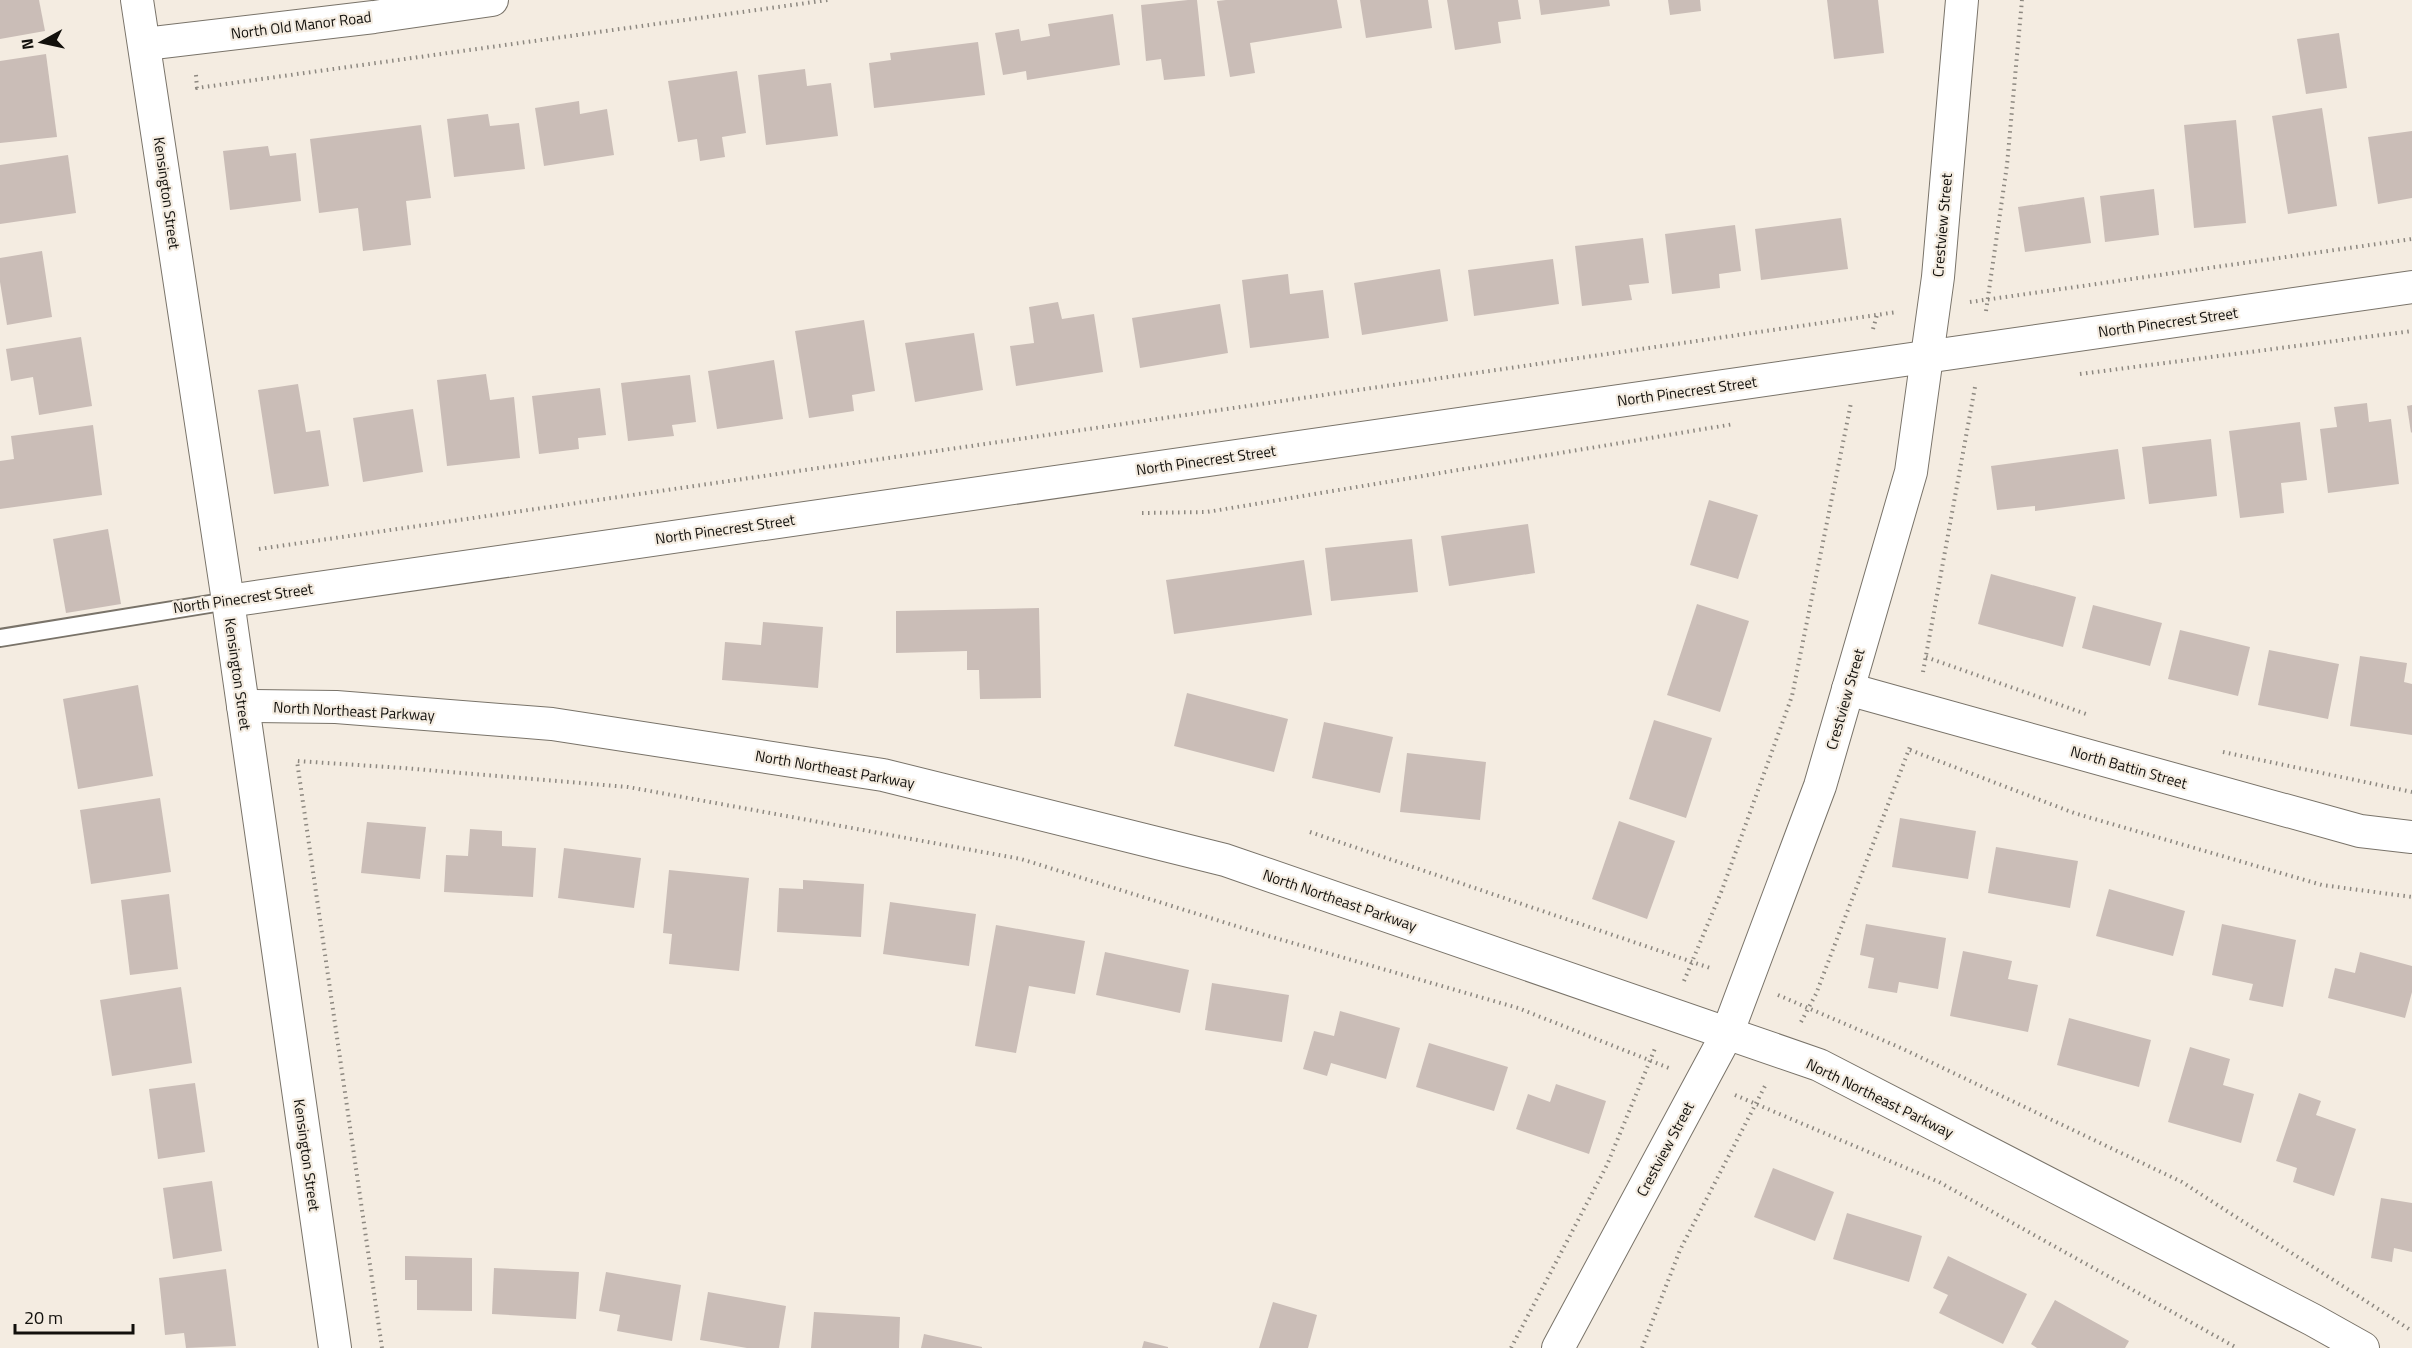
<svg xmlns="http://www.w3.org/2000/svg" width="2412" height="1348" font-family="'Titillium Web',sans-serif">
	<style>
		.building { fill: #cabdb7 }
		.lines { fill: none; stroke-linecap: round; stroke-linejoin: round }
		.lane-casing { stroke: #797369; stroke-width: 20 }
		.street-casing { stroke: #797369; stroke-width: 34 }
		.path { stroke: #8d8880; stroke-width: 4; stroke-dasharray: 1.5 4.5; stroke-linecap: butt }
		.lane { stroke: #fff; stroke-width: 16 }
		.street { stroke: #fff; stroke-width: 32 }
		.labels { text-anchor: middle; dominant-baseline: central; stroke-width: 4.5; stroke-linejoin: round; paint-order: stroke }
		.street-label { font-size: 15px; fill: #12100c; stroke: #f4ece1 }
	</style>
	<rect width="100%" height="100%" fill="#f4ece1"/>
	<!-- building -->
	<g class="building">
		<path d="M0 0H39L45 31 0 39Z"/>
		<path d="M1188 0H1197L1205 76 1164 80 1161 59 1146 61 1141 5Z"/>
		<path d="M1226 0H1337L1342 28 1250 43 1255 73 1230 77 1217 1Z"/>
		<path d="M1360 0H1428L1432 28 1366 38Z"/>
		<path d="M1447 0H1518L1521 19 1498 22 1501 43 1455 50Z"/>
		<path d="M1539 0H1609L1610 6 1541 15Z"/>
		<path d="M1668 0H1700L1701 11 1670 15Z"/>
		<path d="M1827 0H1878L1884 53 1834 59Z"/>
		<path d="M1113 14 1120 65 1027 80 1026 71 1003 75 995 33 1019 29 1021 41 1050 36 1048 24Z"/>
		<path d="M2339 33 2347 88 2306 94 2297 39Z"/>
		<path d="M978 42 985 95 874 108 869 63 891 60 890 53Z"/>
		<path d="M46 54 57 137 0 143V61Z"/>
		<path d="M805 69 807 86 831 83 838 136 766 145 758 75Z"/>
		<path d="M737 71 746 133 722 137 725 157 700 161 697 139 678 142 668 81Z"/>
		<path d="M579 101 580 114 607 109 614 155 544 166 535 108Z"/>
		<path d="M2322 108 2337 206 2288 214 2272 116Z"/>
		<path d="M488 114 490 126 519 123 525 169 454 177 447 119Z"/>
		<path d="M2236 120 2246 223 2194 228 2184 125Z"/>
		<path d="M421 125 431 198 406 201 411 245 363 251 358 208 319 213 310 139Z"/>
		<path d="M2412 131V198L2378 204 2368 137Z"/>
		<path d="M268 146 270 156 296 153 301 201 230 210 223 151Z"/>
		<path d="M68 155 76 213 0 224V165Z"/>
		<path d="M2154 189 2159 235 2105 242 2100 196Z"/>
		<path d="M2084 197 2091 243 2025 252 2018 207Z"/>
		<path d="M1841 218 1848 269 1761 280 1755 229Z"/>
		<path d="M1735 225 1741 271 1719 274 1720 288 1672 294 1665 234Z"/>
		<path d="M1643 238 1649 283 1629 285 1632 300 1582 306 1575 246Z"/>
		<path d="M42 251 52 317 7 325 0 282V258Z"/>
		<path d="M1553 259 1559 304 1474 316 1468 270Z"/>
		<path d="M1440 269 1448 321 1362 335 1354 283Z"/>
		<path d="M1288 274 1290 294 1323 290 1329 338 1250 348 1242 280Z"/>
		<path d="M1058 302 1062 319 1094 314 1103 372 1016 386 1010 346 1034 343 1029 307Z"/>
		<path d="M1220 304 1228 353 1140 368 1132 318Z"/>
		<path d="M864 320 875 391 852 395 854 411 809 418 795 331Z"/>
		<path d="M974 333 983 390 915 402 905 343Z"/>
		<path d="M81 337 92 406 39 415 33 377 11 381 6 349Z"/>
		<path d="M774 360 783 419 717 429 708 371Z"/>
		<path d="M486 374 490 400 514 397 520 458 447 466 437 380Z"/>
		<path d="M690 375 696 422 672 425 674 436 628 441 621 383Z"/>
		<path d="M298 384 306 432 320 430 329 486 274 494 258 390Z"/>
		<path d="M600 388 606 435 578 438 579 449 539 454 532 396Z"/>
		<path d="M2367 403 2369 422 2391 419 2399 484 2328 493 2320 429 2337 427 2334 407Z"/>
		<path d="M2412 405V432L2411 433 2407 406Z"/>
		<path d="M413 409 423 472 363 482 353 418Z"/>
		<path d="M2300 422 2307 480 2281 483 2284 513 2240 518 2229 431Z"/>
		<path d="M93 425 102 495 0 509V461L14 459 11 436Z"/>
		<path d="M2211 439 2217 496 2149 504 2142 447Z"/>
		<path d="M2118 449 2125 499 2035 511V506L1997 510 1991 466Z"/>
		<path d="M1709 500 1758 515 1738 579 1690 565Z"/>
		<path d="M1528 524 1535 573 1449 586 1441 536Z"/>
		<path d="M108 529 121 604 66 613 53 539Z"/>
		<path d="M1412 539 1418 592 1331 601 1325 548Z"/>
		<path d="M1304 560 1312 615 1174 634 1166 580Z"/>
		<path d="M1991 574 2076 597 2063 647 1978 624Z"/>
		<path d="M1697 604 1749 621 1720 712 1667 695Z"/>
		<path d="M2093 605 2162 623 2150 666 2082 648Z"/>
		<path d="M1039 608 1041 698 980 699 979 670H967V651L896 653V611Z"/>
		<path d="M763 622 823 627 818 688 722 680 725 642 761 645Z"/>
		<path d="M2180 630 2250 647 2238 696 2168 679Z"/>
		<path d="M2269 650 2339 664 2328 719 2258 705Z"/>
		<path d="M2360 656 2407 663 2404 682 2412 684V735L2350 726Z"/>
		<path d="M138 685 153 776 78 789 63 699Z"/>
		<path d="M1187 693 1288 719 1274 772 1174 746Z"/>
		<path d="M1654 720 1712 738 1686 818 1629 799Z"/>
		<path d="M1324 722 1393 737 1380 793 1312 778Z"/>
		<path d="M1407 753 1486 762 1480 820 1400 812Z"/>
		<path d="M160 798 171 872 91 884 80 810Z"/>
		<path d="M1900 818 1976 831 1968 879 1892 867Z"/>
		<path d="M1619 821 1675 841 1647 919 1592 899Z"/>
		<path d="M367 822 426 827 420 879 361 873Z"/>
		<path d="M470 829 502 831V846L536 848 533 897 444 892 446 855 468 856Z"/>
		<path d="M1996 847 2078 861 2070 908 1988 893Z"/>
		<path d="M564 848 641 858 634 908 558 898Z"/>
		<path d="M669 870 749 878 739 971 669 964 672 934 663 933Z"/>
		<path d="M803 880 864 884 861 937 777 932 779 888 803 889Z"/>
		<path d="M2109 889 2185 911 2173 956 2096 936Z"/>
		<path d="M169 894 178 969 130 975 121 900Z"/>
		<path d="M890 902 976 914 969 966 883 954Z"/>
		<path d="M1866 924 1946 938 1938 989 1899 982 1897 993 1868 988 1874 958 1860 955Z"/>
		<path d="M2222 924 2296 940 2283 1007 2249 1000 2253 984 2212 975Z"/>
		<path d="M996 925 1085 941 1075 994 1029 986 1016 1053 975 1046Z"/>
		<path d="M1963 951 2012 961 2008 979 2038 985 2028 1032 1950 1016Z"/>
		<path d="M1105 952 1189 970 1180 1013 1096 995Z"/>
		<path d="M2360 952 2412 966V992L2405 1018 2328 998 2335 968 2355 973Z"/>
		<path d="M1212 983 1289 995 1282 1042 1205 1030Z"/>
		<path d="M181 987 192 1063 112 1076 100 1000Z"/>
		<path d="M1340 1011 1400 1028 1386 1079 1331 1063 1327 1076 1303 1069 1314 1031 1334 1036Z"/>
		<path d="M2069 1018 2151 1040 2139 1087 2057 1065Z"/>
		<path d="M1429 1043 1508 1067 1494 1111 1416 1087Z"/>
		<path d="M2190 1047 2230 1059 2223 1085 2254 1094 2241 1143 2168 1122Z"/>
		<path d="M195 1083 205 1152 158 1159 149 1089Z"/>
		<path d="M1556 1084 1606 1101 1589 1154 1516 1129 1528 1094 1550 1102Z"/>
		<path d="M2299 1093 2321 1101 2316 1115 2356 1129 2334 1196 2293 1182 2297 1168 2276 1161Z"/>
		<path d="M1773 1168 1834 1192 1815 1241 1754 1217Z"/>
		<path d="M212 1181 222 1251 173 1259 163 1188Z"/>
		<path d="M2381 1198 2412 1203V1252L2394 1248 2392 1262 2371 1258Z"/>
		<path d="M1847 1213 1922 1236 1909 1282 1833 1259Z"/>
		<path d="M405 1256 472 1258V1311L417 1310V1280H405Z"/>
		<path d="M1948 1256 2027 1294 2003 1344 1939 1313 1948 1295 1933 1288Z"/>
		<path d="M494 1268 579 1272 576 1319 492 1314Z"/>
		<path d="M226 1269 236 1346 186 1348 184 1333 165 1335 159 1278Z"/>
		<path d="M606 1272 681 1285 672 1341 617 1331 620 1315 599 1311Z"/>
		<path d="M708 1292 786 1306 779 1348H747L700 1340Z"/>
		<path d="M2055 1300 2129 1341 2125 1348H2037L2031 1344Z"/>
		<path d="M1273 1302 1317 1315 1308 1348H1259Z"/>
		<path d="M814 1312 900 1317 899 1348H811Z"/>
		<path d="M924 1334 982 1347V1348H921Z"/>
		<path d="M1144 1341 1168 1347V1348H1142Z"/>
	</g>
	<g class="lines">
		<!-- lane casing -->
		<g class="lane-casing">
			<path id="lane" d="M0 638 228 601"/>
		</g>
		<!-- street casing -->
		<g class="street-casing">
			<g id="street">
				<path d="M137 0 228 601 335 1348"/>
				<path d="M145 44 374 17 492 0"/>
				<path d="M228 601 2412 287"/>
				<path d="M1848 689 2360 831 2412 837"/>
				<path d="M243 706 336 707 552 724 883 775 1225 860 1819 1065 2313 1320 2363 1348"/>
				<path d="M1558 1348 1727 1034 1820 786 1911 472 1938 277 1962 0"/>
			</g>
		</g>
		<!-- path -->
		<g class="path">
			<path d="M196 75 197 88 828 0"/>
			<path d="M1970 302 2412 239"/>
			<path d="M1986 311 2007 165 2022 0"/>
			<path d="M1873 329 1877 315"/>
			<path d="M2080 374 2412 331"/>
			<path d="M1142 513 1207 512 1734 424"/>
			<path d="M259 549 1897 312"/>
			<path d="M1926 657 2089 715"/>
			<path d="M1923 672 1975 387"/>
			<path d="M1910 750 2074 813 2322 885 2412 897"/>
			<path d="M2223 752 2412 792"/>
			<path d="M1310 832 1713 969"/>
			<path d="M1684 981 1722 890 1792 696 1851 403"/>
			<path d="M1778 995 1901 1048 2182 1182 2412 1331"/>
			<path d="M1801 1022 1816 994 1911 744"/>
			<path d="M1735 1095 1939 1182 2237 1348"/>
			<path d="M382 1348 297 761 403 768 628 787 1021 859 1265 935 1518 1008 1669 1068"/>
			<path d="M1511 1348 1607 1165 1656 1046"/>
			<path d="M1642 1348 1680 1250 1765 1086"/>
		</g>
		<!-- lane -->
		<use href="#lane" class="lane"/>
		<!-- street -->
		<use href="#street" class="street"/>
	</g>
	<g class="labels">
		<!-- street labels -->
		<g class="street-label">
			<text transform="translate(301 25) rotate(-7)">North Old Manor Road</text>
			<text transform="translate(167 193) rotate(82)">Kensington Street</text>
			<text transform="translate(1942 225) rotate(-85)">Crestview Street</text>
			<text transform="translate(2168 322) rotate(-8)">North Pinecrest Street</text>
			<text transform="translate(1687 391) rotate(-8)">North Pinecrest Street</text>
			<text transform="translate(1206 460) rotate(-8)">North Pinecrest Street</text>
			<text transform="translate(725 529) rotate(-8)">North Pinecrest Street</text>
			<text transform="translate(243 598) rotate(-8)">North Pinecrest Street</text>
			<text transform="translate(238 674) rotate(82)">Kensington Street</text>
			<text transform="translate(1845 699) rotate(-74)">Crestview Street</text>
			<text transform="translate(354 711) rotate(3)">North Northeast Parkway</text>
			<text transform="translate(2129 767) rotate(16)">North Battin Street</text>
			<text transform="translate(835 769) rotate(10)">North Northeast Parkway</text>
			<text transform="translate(1340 900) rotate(19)">North Northeast Parkway</text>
			<text transform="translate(1880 1098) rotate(26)">North Northeast Parkway</text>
			<text transform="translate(1665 1149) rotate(-62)">Crestview Street</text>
			<text transform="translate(307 1155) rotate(82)">Kensington Street</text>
		</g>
	</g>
	<!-- north arrow -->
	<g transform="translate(42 42) rotate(262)" stroke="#f4ece1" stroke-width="4.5" paint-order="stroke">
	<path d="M0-4.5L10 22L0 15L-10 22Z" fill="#12100c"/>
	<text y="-9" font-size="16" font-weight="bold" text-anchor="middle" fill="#12100c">N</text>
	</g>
	<!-- scale -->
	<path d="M15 1324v9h118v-9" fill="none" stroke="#12100c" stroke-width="3"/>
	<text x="24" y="1324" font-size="18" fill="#12100c" stroke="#f4ece1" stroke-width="4.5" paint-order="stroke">20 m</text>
</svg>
